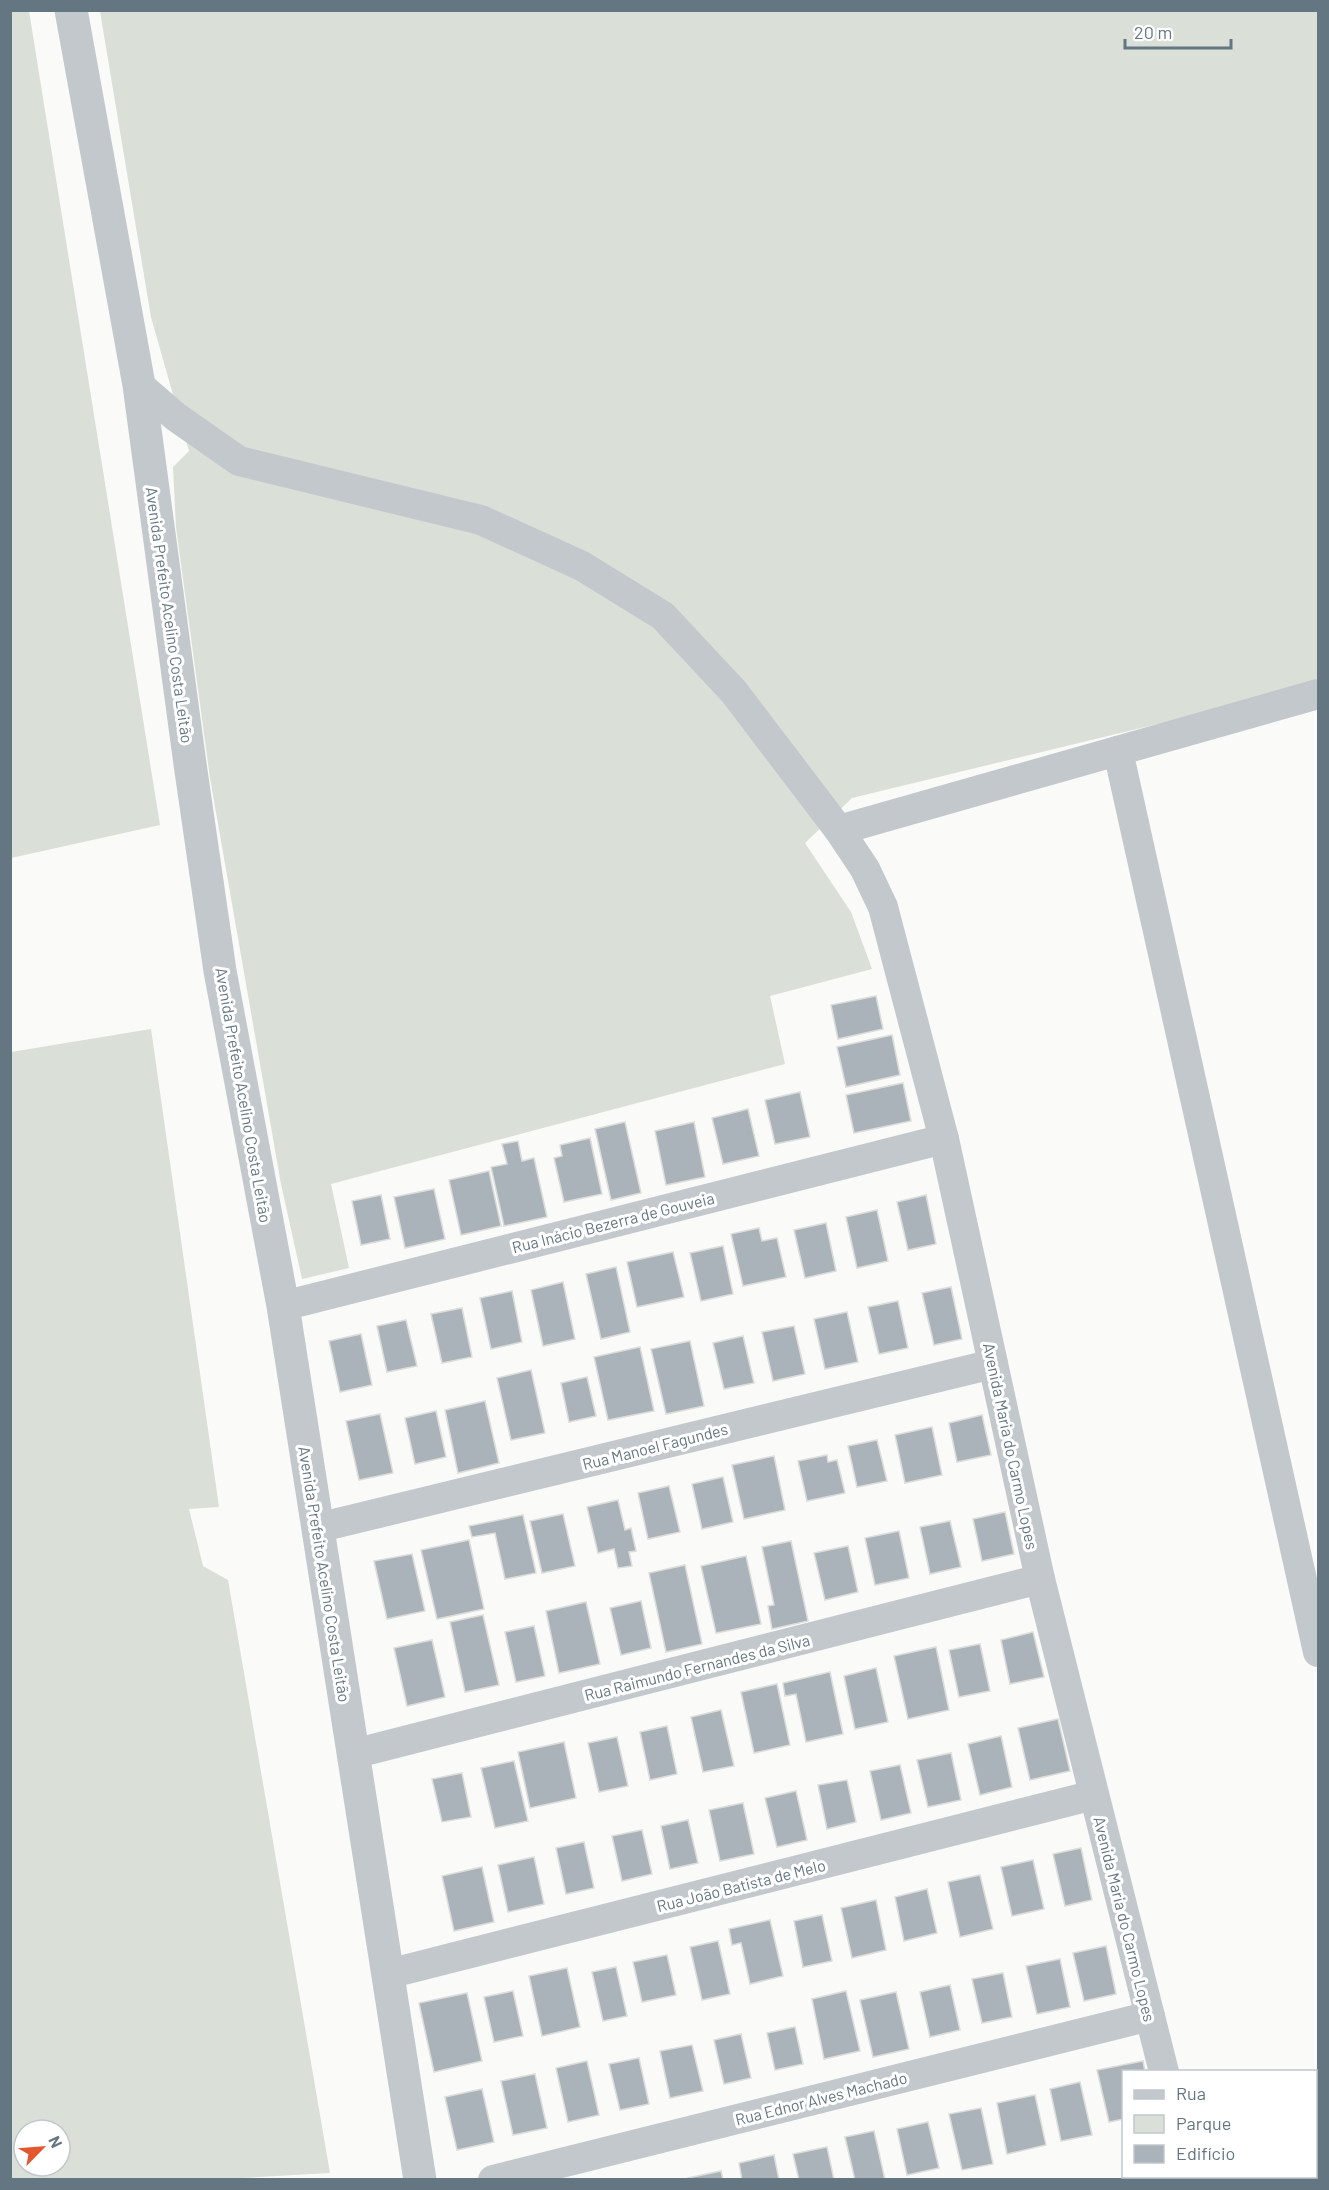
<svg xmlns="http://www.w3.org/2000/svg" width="1329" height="2190" font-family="Barlow,sans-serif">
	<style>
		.green { fill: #dadfd7; fill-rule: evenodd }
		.building { fill: #aab3b9; stroke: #dcdcda; stroke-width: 1.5 }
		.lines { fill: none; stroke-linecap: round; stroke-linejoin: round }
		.minor { stroke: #c3c8cc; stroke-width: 30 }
		.tertiary { stroke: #c3c8cc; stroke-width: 33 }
		.labels { text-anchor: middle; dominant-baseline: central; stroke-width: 6; stroke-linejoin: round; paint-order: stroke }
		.street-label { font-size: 16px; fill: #657683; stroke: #fff }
	</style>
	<rect width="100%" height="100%" fill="#fafaf8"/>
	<!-- green -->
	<g class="green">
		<path d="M10 11H29L160 825 11 858Z"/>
		<path d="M100 11H1318V685L852 798 805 843 851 912 872 969 770 996 785 1064 331 1184 349 1268 302 1279 281 1184 210 778 176 527 173 467 189 451 151 317Z"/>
		<path d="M151 1029 219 1507 189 1509 203 1566 228 1580 330 2173 206 2180 11 2179V1052ZM24 2130H60V2166H24Z"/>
	</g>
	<!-- building -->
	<g class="building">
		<path d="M876 996 883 1029 838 1039 831 1005Z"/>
		<path d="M892 1035 900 1075 846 1087 837 1047Z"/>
		<path d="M903 1083 911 1121 854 1133 846 1095Z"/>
		<path d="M800 1092 810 1137 775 1144 765 1100Z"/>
		<path d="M748 1109 759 1156 723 1164 712 1118Z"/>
		<path d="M625 1122 641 1193 611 1200 595 1129Z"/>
		<path d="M694 1122 705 1177 666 1185 655 1131Z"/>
		<path d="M590 1138 602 1194 564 1202 554 1158 562 1156 560 1145Z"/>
		<path d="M518 1141 522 1161 534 1158 547 1217 504 1226 491 1167 507 1164 502 1144Z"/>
		<path d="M489 1171 501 1226 461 1235 449 1180Z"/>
		<path d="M434 1189 445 1239 405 1248 394 1197Z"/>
		<path d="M381 1195 390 1239 361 1245 352 1201Z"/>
		<path d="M926 1195 936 1244 908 1250 897 1202Z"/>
		<path d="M877 1210 888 1261 857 1268 846 1217Z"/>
		<path d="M826 1223 836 1271 805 1278 794 1230Z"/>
		<path d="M759 1228 762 1241 777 1238 786 1277 743 1286 731 1234Z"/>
		<path d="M723 1246 733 1294 701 1301 690 1253Z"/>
		<path d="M673 1252 684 1297 637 1307 627 1262Z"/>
		<path d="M616 1267 630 1332 601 1339 586 1274Z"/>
		<path d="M563 1282 575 1339 543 1346 531 1290Z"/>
		<path d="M951 1287 962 1339 934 1345 922 1293Z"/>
		<path d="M512 1291 522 1342 491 1349 480 1298Z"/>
		<path d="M898 1301 908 1348 879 1354 868 1307Z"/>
		<path d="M462 1308 472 1357 442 1363 431 1314Z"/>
		<path d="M847 1312 858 1362 825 1369 814 1319Z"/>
		<path d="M406 1320 417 1366 387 1372 377 1326Z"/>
		<path d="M794 1326 805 1374 773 1381 762 1332Z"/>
		<path d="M361 1334 372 1385 340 1392 329 1341Z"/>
		<path d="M743 1336 754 1383 724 1389 713 1343Z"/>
		<path d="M690 1341 704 1406 666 1414 651 1349Z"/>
		<path d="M640 1347 654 1411 608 1420 594 1357Z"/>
		<path d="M531 1370 545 1433 511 1440 497 1378Z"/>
		<path d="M587 1377 596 1416 569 1422 561 1383Z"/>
		<path d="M485 1401 499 1463 458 1473 445 1410Z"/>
		<path d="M436 1411 446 1457 415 1464 405 1418Z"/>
		<path d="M380 1414 393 1473 359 1480 346 1421Z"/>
		<path d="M982 1415 991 1455 957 1462 949 1423Z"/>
		<path d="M932 1427 942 1475 905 1483 895 1435Z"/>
		<path d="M877 1440 887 1481 857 1487 848 1446Z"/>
		<path d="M827 1455 828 1462 837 1460 845 1493 807 1501 798 1461Z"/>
		<path d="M774 1456 785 1510 744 1519 732 1465Z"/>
		<path d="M723 1477 733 1522 702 1529 692 1484Z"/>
		<path d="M669 1486 680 1532 648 1539 638 1493Z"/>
		<path d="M618 1500 625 1530 631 1528 636 1551 629 1552 632 1566 618 1568 614 1549 598 1553 587 1507Z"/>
		<path d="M1005 1512 1014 1554 982 1561 973 1519Z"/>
		<path d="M563 1514 575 1566 542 1573 530 1521Z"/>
		<path d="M523 1515 536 1573 505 1579 495 1533 472 1537 469 1526Z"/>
		<path d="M950 1521 961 1567 930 1574 920 1527Z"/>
		<path d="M899 1531 909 1578 875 1585 865 1538Z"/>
		<path d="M469 1540 484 1609 437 1619 421 1550Z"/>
		<path d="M791 1541 808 1621 772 1629 768 1606 774 1605 762 1547Z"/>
		<path d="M848 1546 858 1592 825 1600 814 1553Z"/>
		<path d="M412 1554 425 1611 387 1619 374 1561Z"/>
		<path d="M746 1556 761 1624 716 1633 701 1566Z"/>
		<path d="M685 1565 702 1644 666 1652 649 1573Z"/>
		<path d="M641 1601 651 1648 621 1655 610 1608Z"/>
		<path d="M586 1602 600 1664 559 1673 546 1611Z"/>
		<path d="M483 1615 499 1685 465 1692 450 1622Z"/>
		<path d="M534 1626 545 1676 516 1682 505 1632Z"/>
		<path d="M1033 1632 1044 1677 1010 1684 1001 1640Z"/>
		<path d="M432 1640 445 1697 407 1706 394 1648Z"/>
		<path d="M980 1644 990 1691 959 1697 949 1650Z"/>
		<path d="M936 1647 949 1710 908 1719 894 1656Z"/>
		<path d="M876 1668 888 1722 855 1729 844 1676Z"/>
		<path d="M830 1672 843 1734 806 1742 796 1694 785 1696 783 1683Z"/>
		<path d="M777 1684 790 1745 754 1753 741 1692Z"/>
		<path d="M721 1710 734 1766 703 1772 691 1717Z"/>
		<path d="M1058 1719 1070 1771 1030 1780 1018 1728Z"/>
		<path d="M667 1726 677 1774 650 1780 640 1732Z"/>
		<path d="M1001 1736 1012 1787 980 1795 968 1744Z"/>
		<path d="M617 1737 628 1786 599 1792 588 1743Z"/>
		<path d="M564 1742 576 1798 530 1808 518 1752Z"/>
		<path d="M951 1753 961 1800 928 1807 917 1760Z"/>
		<path d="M514 1761 528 1821 495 1828 481 1768Z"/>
		<path d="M900 1765 911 1813 881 1820 870 1771Z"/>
		<path d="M462 1773 471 1817 442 1822 432 1779Z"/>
		<path d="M847 1780 856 1822 827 1829 818 1785Z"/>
		<path d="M796 1791 807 1840 777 1847 765 1798Z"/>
		<path d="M743 1803 754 1854 720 1861 709 1810Z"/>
		<path d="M688 1820 698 1863 670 1869 661 1826Z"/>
		<path d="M642 1830 652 1874 622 1881 612 1836Z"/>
		<path d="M584 1842 594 1888 566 1894 556 1848Z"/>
		<path d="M1081 1848 1092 1900 1065 1906 1053 1854Z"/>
		<path d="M534 1857 544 1904 508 1912 498 1865Z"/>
		<path d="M1033 1860 1044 1909 1012 1916 1001 1867Z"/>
		<path d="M482 1867 494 1922 454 1931 442 1876Z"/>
		<path d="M980 1875 993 1929 960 1937 948 1882Z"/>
		<path d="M927 1889 937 1933 904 1941 895 1897Z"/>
		<path d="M876 1900 886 1950 852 1958 841 1908Z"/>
		<path d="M822 1915 832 1961 803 1967 794 1921Z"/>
		<path d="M770 1920 783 1976 750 1984 741 1943 732 1945 729 1929Z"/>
		<path d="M718 1941 730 1994 702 2000 690 1947Z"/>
		<path d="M1106 1946 1116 1994 1084 2001 1073 1953Z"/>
		<path d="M667 1955 676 1995 642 2002 633 1962Z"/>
		<path d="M1060 1959 1070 2007 1037 2014 1026 1966Z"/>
		<path d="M616 1967 627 2016 603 2021 592 1972Z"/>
		<path d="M567 1968 580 2027 542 2036 529 1976Z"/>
		<path d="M1003 1973 1012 2017 982 2023 972 1979Z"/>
		<path d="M950 1985 960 2030 930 2037 920 1992Z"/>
		<path d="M513 1991 523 2036 494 2042 484 1997Z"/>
		<path d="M846 1991 860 2051 824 2059 812 1999Z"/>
		<path d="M896 1992 909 2049 873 2057 860 2000Z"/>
		<path d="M467 1993 482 2061 434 2072 419 2003Z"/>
		<path d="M795 2027 803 2064 775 2070 767 2033Z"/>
		<path d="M741 2034 751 2078 724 2084 714 2040Z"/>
		<path d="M692 2045 703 2091 670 2098 660 2051Z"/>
		<path d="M639 2058 649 2104 620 2110 609 2064Z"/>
		<path d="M587 2061 599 2115 568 2122 556 2068Z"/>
		<path d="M1143 2061 1145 2072H1124V2119L1109 2122 1097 2070Z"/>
		<path d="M535 2074 547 2128 513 2135 501 2081Z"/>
		<path d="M1080 2082 1092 2135 1061 2141 1050 2089Z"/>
		<path d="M482 2089 494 2142 457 2150 445 2097Z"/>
		<path d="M1035 2095 1046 2145 1007 2154 997 2103Z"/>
		<path d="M981 2108 993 2164 962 2170 949 2114Z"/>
		<path d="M928 2122 939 2168 907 2175 897 2129Z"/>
		<path d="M874 2131 885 2180H855L845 2137Z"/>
		<path d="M827 2147 834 2180H799L793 2154Z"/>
		<path d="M774 2155 779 2180H742L739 2163Z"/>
		<path d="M721 2171 723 2180H689L688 2178Z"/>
		<path d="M1125 2176H1158L1159 2180H1126Z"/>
	</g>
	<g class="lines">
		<!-- minor -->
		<g class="minor">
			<path d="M139 385 176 417 239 461 481 520 582 566 663 616 734 692 839 830 865 869 883 907 944 1139 1040 1579 1164 2072"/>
			<path d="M1118 751 1318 1652"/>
			<path d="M839 830 1318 694"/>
			<path d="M283 1306 944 1139"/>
			<path d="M317 1528 993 1364"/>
			<path d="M353 1754 1040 1579"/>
			<path d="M388 1974 1094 1795"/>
			<path d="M1190 2176 1191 2180"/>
			<path d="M493 2180 1150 2016"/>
		</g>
		<!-- tertiary -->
		<path class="tertiary" d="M71 10 139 385 190 764 220 971 283 1306 420 2180"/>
	</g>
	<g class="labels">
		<!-- street labels -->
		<g class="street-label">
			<text transform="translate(170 615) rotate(82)">Avenida Prefeito Acelino Costa Leitão</text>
			<text transform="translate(244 1095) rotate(80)">Avenida Prefeito Acelino Costa Leitão</text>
			<text transform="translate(613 1222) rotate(-14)">Rua Inácio Bezerra de Gouveia</text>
			<text transform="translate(655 1446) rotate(-14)">Rua Manoel Fagundes</text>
			<text transform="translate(1011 1446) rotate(78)">Avenida Maria do Carmo Lopes</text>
			<text transform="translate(325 1574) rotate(81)">Avenida Prefeito Acelino Costa Leitão</text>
			<text transform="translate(697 1667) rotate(-14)">Rua Raimundo Fernandes da Silva</text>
			<text transform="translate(741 1885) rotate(-14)">Rua João Batista de Melo</text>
			<text transform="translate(1125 1919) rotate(76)">Avenida Maria do Carmo Lopes</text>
			<text transform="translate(821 2098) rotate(-14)">Rua Ednor Alves Machado</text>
		</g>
	</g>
	<!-- border -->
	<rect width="1329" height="2190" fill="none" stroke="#657683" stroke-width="24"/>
	<!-- legend -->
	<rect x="1122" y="2070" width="195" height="108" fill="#ffffff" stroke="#c1c8cd" stroke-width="1.5"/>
	<rect x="1134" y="2090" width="30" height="9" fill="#c3c8cc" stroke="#c1c8cd" stroke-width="1.5"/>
	<text x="1176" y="2100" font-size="18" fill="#657683">Rua</text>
	<rect x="1134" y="2115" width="30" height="18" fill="#dadfd7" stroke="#c1c8cd" stroke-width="1.5"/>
	<text x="1176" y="2130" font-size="18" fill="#657683">Parque</text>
	<rect x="1134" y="2145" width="30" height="18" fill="#aab3b9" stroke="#c1c8cd" stroke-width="1.5"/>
	<text x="1176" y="2160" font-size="18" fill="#657683">Edifício</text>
	<!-- north arrow -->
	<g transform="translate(42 2148) rotate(65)"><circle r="28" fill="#ffffff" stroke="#c1c8cd" stroke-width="1.5"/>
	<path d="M0-4.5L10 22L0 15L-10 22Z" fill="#e4572e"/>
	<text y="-9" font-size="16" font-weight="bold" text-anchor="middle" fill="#657683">N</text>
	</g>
	<!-- scale -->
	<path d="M1125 39v9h106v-9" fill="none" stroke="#657683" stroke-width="3"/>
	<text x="1134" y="39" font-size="18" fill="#657683" stroke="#ffffff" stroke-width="4.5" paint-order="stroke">20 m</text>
</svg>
